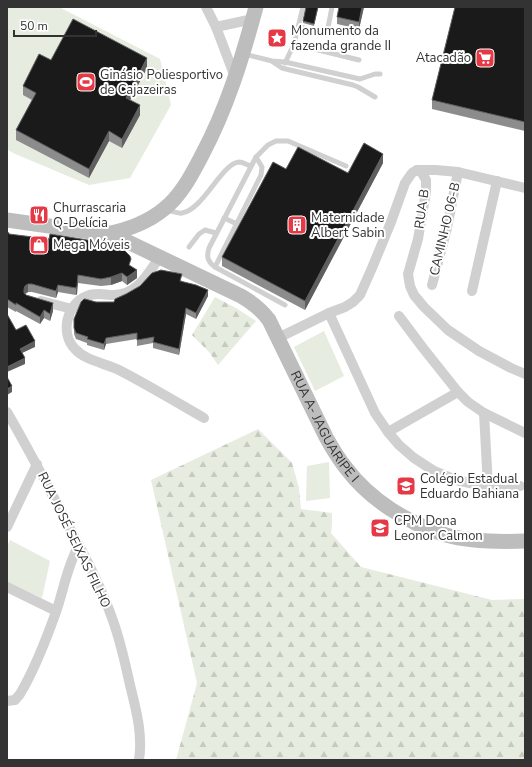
<svg xmlns="http://www.w3.org/2000/svg" width="532" height="767" font-family="'Nunito Sans',sans-serif">
	<style>
		.grass { fill: #e6ecdf }
		.forest { fill: url(#forest-firs) }
		.lines { fill: none; stroke-linecap: round; stroke-linejoin: round }
		.service { stroke: #d0d0d0; stroke-width: 5 }
		.minor { stroke: #d0d0d0; stroke-width: 10 }
		.secondary { stroke: #bdbdbd; stroke-width: 15 }
		.wall { fill: #8c8c8c }
		.shaded-wall { fill: #5f5f5f }
		.building { fill: #1a1a1a; stroke: #5f5f5f }
		.labels { text-anchor: middle; dominant-baseline: central; stroke-width: 4; stroke-linejoin: round; paint-order: stroke }
		.poi-label { font-size: 13px; fill: #333; stroke: #fff; text-anchor: start }
		.street-label { font-size: 13px; fill: #333; stroke: #fff }
	</style>
	<defs>
		<pattern id="forest-firs" width="22" height="20" patternUnits="userSpaceOnUse"><rect width="22" height="20" fill="#e6ecdf"/><path d="M5 1l3.5 6h-7zM16 11l3.5 6h-7z" fill="#c6cbc0"/></pattern>
	</defs>
	<rect width="100%" height="100%" fill="#fff"/>
	<!-- grass -->
	<g class="grass">
		<path d="M7 7H59L160 59 171 105 130 178 89 185 13 153 7 149Z"/>
		<path d="M324 331 344 376 315 391 294 347Z"/>
		<path d="M329 462 330 498 306 501 307 466Z"/>
		<path d="M10 540 50 561 42 598 7 583V546Z"/>
	</g>
	<!-- forest -->
	<g class="forest">
		<path d="M215 297 236 308 256 321 218 365 209 352 192 335Z"/>
		<path d="M258 429 292 463 299 488 301 509 332 513V524L331 533 361 567 492 600 525 599V760H176L197 683 151 480Z"/>
	</g>
	<g class="lines">
		<!-- service -->
		<g class="service">
			<path d="M299 26 318 33H323L328 28 332 7"/>
			<path d="M294 44 359 60"/>
			<path d="M244 54 272 61 285 62 360 79 375 74H380"/>
			<path d="M273 62 282 68 290 70 353 85 358 87 375 97"/>
			<path d="M285 63 294 44 303 7"/>
			<path d="M167 210C172 211 178 214 182 213 203 210 222 163 239 162 243 162 247 165 251 166"/>
			<path d="M224 218 237 224"/>
			<path d="M189 247 199 234 205 230 216 233"/>
			<path d="M215 267 261 175 262 167 256 157"/>
			<path d="M285 305 215 267C208 262 206 257 209 248L256 157 268 145 276 141H288L346 166"/>
		</g>
		<!-- minor -->
		<g class="minor">
			<path d="M206 7 216 27 235 77"/>
			<path d="M216 27 253 19"/>
			<path d="M417 170H436L458 172 525 188"/>
			<path d="M159 258C147 275 138 294 114 295 105 295 96 292 87 296 66 304 60 334 75 349 86 361 105 363 119 370 148 385 176 402 204 418"/>
			<path d="M432 285 447 228 458 172"/>
			<path d="M472 291 497 181"/>
			<path d="M41 301 72 309"/>
			<path d="M329 313 375 413 388 432 399 445 414 458 434 471 456 480 488 487 520 486"/>
			<path d="M399 316 423 348 458 392 468 402 484 413 525 433"/>
			<path d="M278 338 329 313 345 307 353 302 360 295 372 268 391 222 405 183 412 173 417 170 422 173 426 180V192L418 239 408 274 410 286 414 295 424 307 448 330 479 351 511 368 525 374"/>
			<path d="M7 412C29 450 49 488 69 527 85 556 101 586 112 618 120 639 125 662 130 685 136 709 143 735 139 760"/>
			<path d="M484 413 488 487"/>
			<path d="M388 432 458 392"/>
			<path d="M7 527 37 464"/>
			<path d="M7 587 56 611"/>
			<path d="M7 701 15 700 20 694C35 669 46 640 56 612 64 589 67 566 79 545"/>
		</g>
		<!-- secondary -->
		<g class="secondary">
			<path id="s1" d="M7 220 105 234 126 241 241 296C253 303 261 309 269 320L326 437C332 448 338 458 346 468 370 500 407 523 446 535 471 542 499 542 525 541"/>
			<path d="M106 234C127 230 147 223 164 209 181 196 192 174 202 155 227 108 242 59 256 7"/>
		</g>
	</g>
	<!-- wall -->
	<g class="wall">
		<path d="M318 7 314 26 303 23V21Z"/>
		<path d="M364 7 359 29 337 24V17Z"/>
		<path d="M525 7V131L432 109V100Z"/>
		<path d="M51 60 147 68 130 100 140 115 122 148 109 141 89 178 16 140V130L32 100 23 95V86Z"/>
		<path d="M383 163 305 310 222 266V257L286 169 348 173Z"/>
		<path d="M7 232 9 234 131 266 137 278 127 285 122 281 111 285 101 286 78 283 77 294 76 295 58 292 56 298 32 292H28L25 294 26 295 53 311 50 321 44 318 40 324 16 311V312L7 307Z"/>
		<path d="M182 280 181 281 208 296 196 319 186 314 179 355 153 348V343L137 346V339L106 344 104 350 87 345V343L76 339 74 334V319L96 302H114Z"/>
	</g>
	<!-- shaded-wall -->
	<g class="shaded-wall">
		<path d="M362 7H364L359 29V22Z"/>
		<path d="M147 58V68L126 108V98Z"/>
		<path d="M140 105V115L122 148V139Z"/>
		<path d="M109 131V141L89 178V169Z"/>
		<path d="M383 154V163L305 310V301Z"/>
		<path d="M137 270V278L127 285V277Z"/>
		<path d="M122 273V281L111 285V277Z"/>
		<path d="M78 275 77 294 76 295V288Z"/>
		<path d="M28 284V292L25 294 24 297V289L25 286Z"/>
		<path d="M58 285V292L56 298V291Z"/>
		<path d="M208 290V296L196 319V313Z"/>
		<path d="M53 303V311L50 321V314Z"/>
		<path d="M186 308V314L179 355V349Z"/>
		<path d="M44 310V318L40 324V317Z"/>
		<path d="M106 338V344L104 350V344Z"/>
		<path d="M35 341V347L20 354V349Z"/>
		<path d="M25 358V364L7 372V367Z"/>
		<path d="M12 386V392L7 395V389Z"/>
	</g>
	<!-- building -->
	<g class="building">
		<path d="M306 7H318L314 24 303 21Z"/>
		<path d="M339 7H362L359 22 337 17Z"/>
		<path d="M455 7H525V122L432 100Z"/>
		<path d="M73 19 147 58 126 98 140 105 122 139 109 131 89 169 16 130 36 93 23 86 39 54 51 60Z"/>
		<path d="M364 143 383 154 305 301 222 257 273 162 286 169 298 147 348 173Z"/>
		<path d="M7 232 9 233V234L49 239 50 234 106 243 118 246 123 249 130 256 131 259 129 265 137 270 127 277 122 273 111 277 101 279 78 275 77 286 76 288 58 285 56 291 32 284H28L25 286 24 289V293L26 295 53 303 50 314 44 310 40 317 16 303V305L7 299Z"/>
		<path d="M161 270 182 274 180 281 196 285 208 290 196 313 186 308 179 349 153 342 154 337 137 340V333L106 338 104 344 87 339 88 337 76 333 74 328V319L81 302 84 299H85L96 302H114L115 299 126 294 140 286 152 273Z"/>
		<path d="M7 314 16 330 26 325 35 341 20 349 25 358 7 367Z"/>
		<path d="M7 377 12 386 7 389Z"/>
	</g>
	<!-- icons -->
	<defs>
		<g id="sight-square" transform="scale(1)"><rect x="-9" y="-9" width="18" height="18" rx="4" fill="#e63946" stroke="#fff"/><path d="M0-6L1.8-2.2L6-1.7L2.9 1.2L3.7 5.4L0 3.3L-3.7 5.4L-2.9 1.2L-6-1.7L-1.8-2.2Z" fill="#fff"/></g>
		<g id="supermarket-square" transform="scale(1)"><rect x="-9" y="-9" width="18" height="18" rx="4" fill="#e63946" stroke="#fff"/><path d="M-6-5.5h2.5l.6 2H6L4.5 2H-2.5L-4.4-4H-6ZM-1.5 3.2a1.3 1.3 0 1 0 .1 0ZM3 3.2a1.3 1.3 0 1 0 .1 0Z" fill="#fff"/></g>
		<g id="stadium-square" transform="scale(1)"><rect x="-9" y="-9" width="18" height="18" rx="4" fill="#e63946" stroke="#fff"/><path d="M0-5a6.5 5 0 1 0 0 10a6.5 5 0 1 0 0-10ZM-3.5-1.8h7v3.6h-7Z" fill="#fff"/></g>
		<g id="restaurant-square" transform="scale(1)"><rect x="-9" y="-9" width="18" height="18" rx="4" fill="#e63946" stroke="#fff"/><path d="M-5-6h1v4h1v-4h1v4h1v-4h1v5L-1.5 .5V6h-2V.5L-5-1ZM5-6V6H3V1.5H1.5Q1.5-4 5-6Z" fill="#fff"/></g>
		<g id="building-square" transform="scale(1)"><rect x="-9" y="-9" width="18" height="18" rx="4" fill="#e63946" stroke="#fff"/><path d="M-4-6H4V6H1V3H-1V6H-4ZM-2.5-4.3h1.7v1.8h-1.7ZM.8-4.3h1.7v1.8H.8ZM-2.5-1h1.7V.8h-1.7ZM.8-1h1.7V.8H.8Z" fill="#fff"/></g>
		<g id="shop-square" transform="scale(1)"><rect x="-9" y="-9" width="18" height="18" rx="4" fill="#e63946" stroke="#fff"/><path d="M-5-2.5h2.3a2.7 3.5 0 0 1 5.4 0H5L5.5 6h-11ZM-1.5-2.5h3a1.5 2.3 0 0 0-3 0Z" fill="#fff"/></g>
		<g id="school-square" transform="scale(1)"><rect x="-9" y="-9" width="18" height="18" rx="4" fill="#e63946" stroke="#fff"/><path d="M0-5L7-2L0 1L-7-2ZM-4 1L0 2.5L4 1V4Q0 6-4 4Z" fill="#fff"/></g>
	</defs>
	<g fill-rule="evenodd">
		<use href="#sight-square" x="277" y="38"/>
		<use href="#supermarket-square" x="485" y="58"/>
		<use href="#stadium-square" x="86" y="82"/>
		<use href="#restaurant-square" x="39" y="215"/>
		<use href="#building-square" x="297" y="225"/>
		<use href="#shop-square" x="39" y="245"/>
		<use href="#school-square" x="406" y="486"/>
		<use href="#school-square" x="380" y="528"/>
	</g>
	<g class="labels">
		<!-- poi labels -->
		<g class="poi-label">
			<text x="291" y="31">Monumento da<tspan x="291" dy="15">fazenda grande II</tspan></text>
			<text x="471" y="58" text-anchor="end">Atacadão</text>
			<text x="100" y="75">Ginásio Poliesportivo<tspan x="100" dy="15">de Cajazeiras</tspan></text>
			<text x="53" y="208">Churrascaria<tspan x="53" dy="15">Q-Delícia</tspan></text>
			<text x="311" y="218">Maternidade<tspan x="311" dy="15">Albert Sabin</tspan></text>
			<text x="53" y="245">Mega Móveis</text>
			<text x="420" y="479">Colégio Estadual<tspan x="420" dy="15">Eduardo Bahiana</tspan></text>
			<text x="394" y="521">CPM Dona<tspan x="394" dy="15">Leonor Calmon</tspan></text>
		</g>
		<!-- street labels -->
		<g class="street-label">
			<text transform="translate(422 209) rotate(-82)">RUA B</text>
			<text transform="translate(445 229) rotate(-77)">CAMINHO 06-B</text>
			<text stroke="none"><textPath href="#s1" startOffset="406">RUA A- JAGUARIPE I</textPath></text>
			<text transform="translate(74 540) rotate(64)">RUA JOSÉ SEIXAS FILHO</text>
		</g>
	</g>
	<!-- border -->
	<rect width="532" height="767" fill="none" stroke="#333333" stroke-width="16"/>
	<!-- scale -->
	<path d="M14 30v6h82v-6" fill="none" stroke="#333333" stroke-width="2"/>
	<text x="20" y="30" font-size="12" fill="#333333" stroke="#ffffff" stroke-width="3" paint-order="stroke">50 m</text>
</svg>
